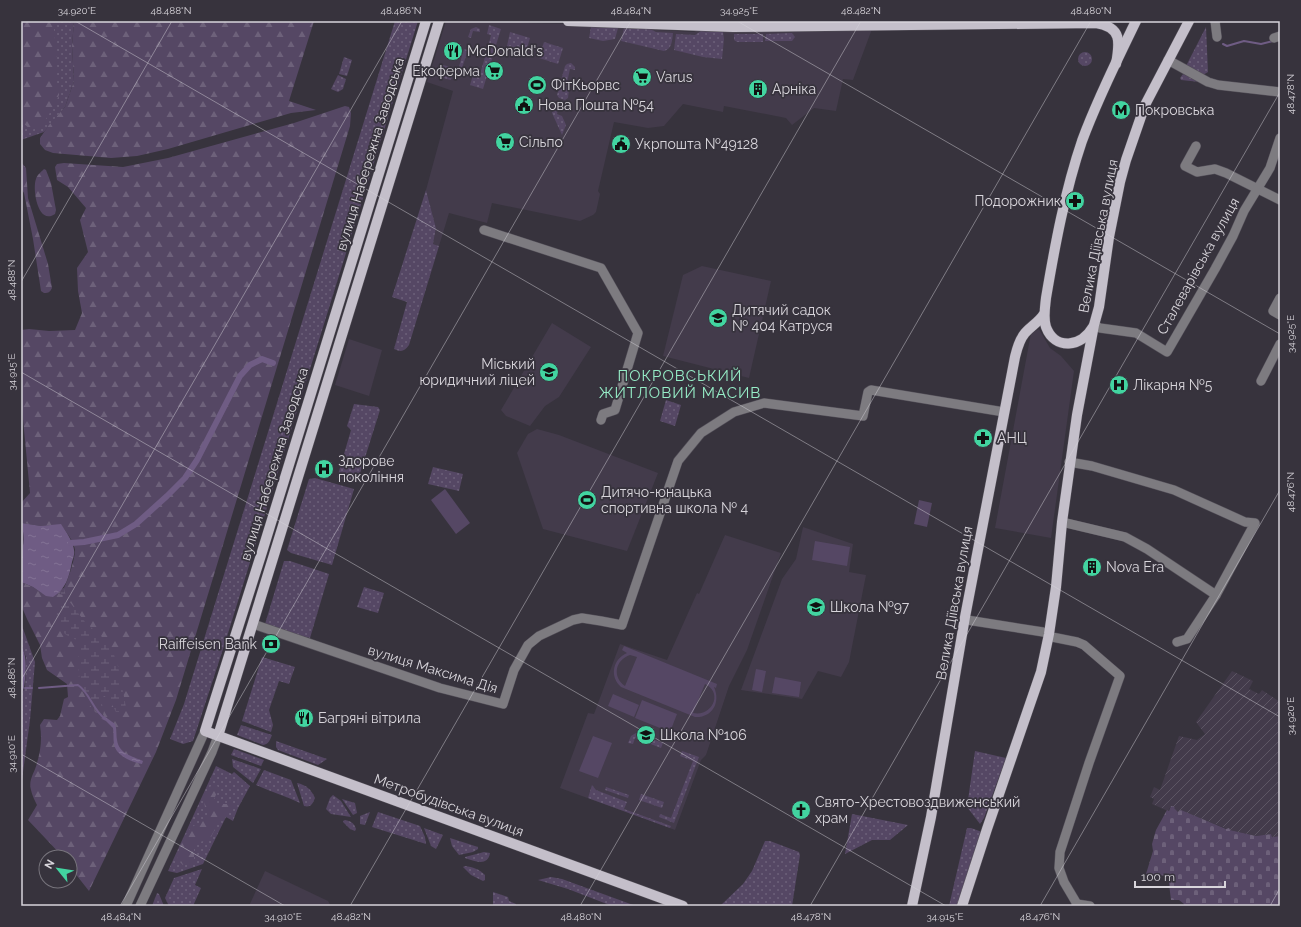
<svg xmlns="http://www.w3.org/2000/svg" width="1301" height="927" font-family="Raleway,sans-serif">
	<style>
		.built { fill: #433b4b }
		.industrial { fill: url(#industrial-furrows) }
		.grass { fill: url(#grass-dots) }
		.forest { fill: url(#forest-firs) }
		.wetland { fill: url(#wetland-marsh) }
		.cemetery { fill: url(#cemetery-stones) }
		.pitch { fill: #554764; fill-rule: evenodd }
		.water { fill: url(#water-ripples) }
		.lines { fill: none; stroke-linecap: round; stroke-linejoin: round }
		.stream { stroke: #6f5c84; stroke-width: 2 }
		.canal { stroke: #6f5c84; stroke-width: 6 }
		.minor-casing { stroke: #545059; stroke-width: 10 }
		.major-casing { stroke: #545059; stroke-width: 11 }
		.minor { stroke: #7d7b80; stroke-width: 9 }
		.major { stroke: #c4bfca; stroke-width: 10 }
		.ticks { fill: none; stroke: #d8d5db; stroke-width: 1; stroke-opacity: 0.45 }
		.labels { text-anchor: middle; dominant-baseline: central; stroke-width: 3.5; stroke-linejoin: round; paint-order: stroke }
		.poi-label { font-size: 14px; fill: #d8d5db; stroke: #37333d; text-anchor: start }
		.street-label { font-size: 14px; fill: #d8d5db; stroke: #37333d }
		.neighbourhood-label { font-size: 15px; letter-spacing: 1px; fill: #96edc7; stroke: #37333d }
		.neatline { fill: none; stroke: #d8d5db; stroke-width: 1.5 }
		.ticks-label { font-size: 10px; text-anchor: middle; fill: #d8d5db }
	</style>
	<defs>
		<pattern id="industrial-furrows" width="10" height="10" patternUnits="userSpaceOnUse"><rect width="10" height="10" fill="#433b4b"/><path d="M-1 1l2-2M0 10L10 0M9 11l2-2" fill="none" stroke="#5d5664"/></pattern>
		<pattern id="grass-dots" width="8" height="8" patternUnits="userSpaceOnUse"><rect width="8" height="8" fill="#554764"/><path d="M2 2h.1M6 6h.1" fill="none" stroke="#6d617a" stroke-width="1.8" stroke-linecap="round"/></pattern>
		<pattern id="forest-firs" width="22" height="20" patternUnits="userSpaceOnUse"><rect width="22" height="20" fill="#554764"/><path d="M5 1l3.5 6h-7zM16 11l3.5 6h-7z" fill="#6d617a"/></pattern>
		<pattern id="wetland-marsh" width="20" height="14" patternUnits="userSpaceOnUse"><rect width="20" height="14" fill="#554764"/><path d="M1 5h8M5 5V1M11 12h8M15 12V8" fill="none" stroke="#6d617a"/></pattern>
		<pattern id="cemetery-stones" width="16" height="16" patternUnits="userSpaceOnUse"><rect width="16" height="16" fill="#554764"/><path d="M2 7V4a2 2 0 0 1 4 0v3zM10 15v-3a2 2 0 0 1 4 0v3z" fill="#6d617a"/></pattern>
		<pattern id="water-ripples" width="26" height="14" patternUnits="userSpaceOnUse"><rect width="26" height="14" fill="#6f5c84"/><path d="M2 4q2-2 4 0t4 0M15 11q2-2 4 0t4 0" fill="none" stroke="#837295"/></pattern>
	</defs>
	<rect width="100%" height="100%" fill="#37333d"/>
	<!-- built -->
	<g class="built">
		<path d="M446 21H510L529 23 591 24 653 27 657 30 694 32 701 29H872L853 80 843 79 836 111 814 108 792 125 786 118 724 106 723 112 683 104 664 126 648 128 614 122 598 191 600 194 596 212 593 215 580 221 492 203 487 223 449 213 439 246 433 244 436 228 426 190 453 91 427 82Z"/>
		<path d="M702 266 771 281 749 378 663 356 683 275Z"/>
		<path d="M552 323 591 347 559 397 545 406 530 426 506 416 501 410Z"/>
		<path d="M1039 329 1050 348 1061 356 1074 371 1051 538 995 528 1031 333Z"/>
		<path d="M349 339 382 350 369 396 335 385Z"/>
		<path d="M537 429 559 435 658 473 627 551 543 529 517 453 528 434Z"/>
		<path d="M803 527 853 544 849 572 866 575 849 662 841 677 818 671 802 699 741 690 782 579 796 559Z"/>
		<path d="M725 535 781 553 747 650 729 686 706 755 701 760 675 830 560 788 588 713 594 714 620 644 667 660 697 593 699 594Z"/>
		<path d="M265 871 328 901 331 906H249Z"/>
	</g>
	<!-- industrial -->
	<path class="industrial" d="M1232 671 1253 681 1249 689 1259 694 1262 690 1280 702V836L1272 837 1271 834 1256 836 1230 830 1181 811 1178 812 1171 806 1168 811 1152 804 1154 799 1150 797 1154 787 1160 790 1179 736 1197 740 1205 734 1196 722Z"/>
	<!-- grass -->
	<g class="grass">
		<path d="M21 21H74L72 46 74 81 65 107 44 132 21 140Z"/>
		<path d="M395 21H418L225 643 193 741 183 744 170 739 184 704Z"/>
		<path d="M489 25 501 29 496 45 489 43 491 35 487 34Z"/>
		<path d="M476 27 480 29V32L473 31 471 38 468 37 471 29Z"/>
		<path d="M591 27 618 28 615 39 603 41 589 38Z"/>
		<path d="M1206 27 1208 72 1203 75 1186 66Z"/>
		<path d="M624 28 650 29 656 32 673 33C672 41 672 49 664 51L621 41Z"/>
		<path d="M701 31 723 32 724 39 722 59 703 57 674 50 676 34 695 35Z"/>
		<path d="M510 32 530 38 525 55 509 50 507 46Z"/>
		<path d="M792 33 795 37 792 41H765L766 34Z"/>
		<path d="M734 34H763V42H737L734 40Z"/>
		<path d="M544 42 563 48 558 64 539 58Z"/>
		<path d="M488 47 495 49 483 89 470 85 474 72 480 74Z"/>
		<path d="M464 49 468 50 462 68 466 69 465 72 461 74 458 70Z"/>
		<circle cx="1085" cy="59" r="7"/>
		<path d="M344 57 352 60 347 76 339 74Z"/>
		<path d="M571 63 575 67V70L570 69 566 87 569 89 568 98 565 100 559 98 557 95 565 66 567 64Z"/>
		<path d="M443 65 455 68 451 80 439 77Z"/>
		<path d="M1183 74 1200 82 1181 80 1180 78Z"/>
		<path d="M338 75 346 79 343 89 338 92 331 89Z"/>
		<path d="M554 105 559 106 557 114 562 116 566 125 562 135 552 113Z"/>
		<path d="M426 190 436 228 433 244 439 246 409 345C404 352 401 352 394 349L407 302 392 297Z"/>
		<path d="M666 400 681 405 675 426 660 421Z"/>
		<path d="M354 404 378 407 380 410 357 483 337 478 351 430 347 426Z"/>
		<path d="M433 467 463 474 459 491 428 484Z"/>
		<path d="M315 478 354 489 332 565 291 553 287 550 309 479Z"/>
		<path d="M284 561H290L329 574 310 638 302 636 299 637 265 624Z"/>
		<path d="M364 587 384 593 378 613 357 607Z"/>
		<path d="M21 623 35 662 30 720 21 787V694L25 688 26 664V657L21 645Z"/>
		<path d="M262 657 295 667 289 684 279 681 269 710 273 725 271 732 242 721Z"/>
		<path d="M241 725 272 735C270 740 269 744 263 745L237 735Z"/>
		<path d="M636 733 663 743 661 748 635 738 633 744 628 743 631 736Z"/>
		<path d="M276 741 327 759 318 765 278 750 276 747Z"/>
		<path d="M234 749 264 760 261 766 231 755Z"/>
		<path d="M682 751 699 757 674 823 659 817 660 814 671 818 693 761 680 756Z"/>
		<path d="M975 751 1006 758 984 818 980 824 967 807Z"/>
		<path d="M232 759 261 769 253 783 233 767Z"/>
		<path d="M216 766 232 774 234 772 250 786 238 808 233 821 226 817 203 864 177 873 168 871Z"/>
		<path d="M264 770 291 780 300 803C286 796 271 792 256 785Z"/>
		<path d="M297 783C306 785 311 789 315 798 313 803 311 808 304 806Z"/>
		<path d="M592 785 596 790 627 802 624 809 671 826 670 828 588 798Z"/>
		<path d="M606 787 629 795 628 798 605 790Z"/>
		<path d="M641 794 664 802 662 808 639 800Z"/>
		<path d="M333 795 341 801 351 817 331 814 326 809 330 798Z"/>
		<path d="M342 799 355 803 357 813 353 815Z"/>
		<path d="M370 812 365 825 360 824V816Z"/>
		<path d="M378 812 420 826 425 837 426 844 372 827Z"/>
		<path d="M852 814 908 825 890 840H872L845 854Z"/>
		<path d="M345 820C351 821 354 823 356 829L355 831 350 829 343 822V821Z"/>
		<path d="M424 828 443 835 436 849 431 846Z"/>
		<path d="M967 828H971L982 832 958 906H949Z"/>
		<path d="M450 838 478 847V849L473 852 459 855 452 846Z"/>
		<path d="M765 841H770L799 852 800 855 792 906 721 905 743 884 752 871Z"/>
		<path d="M484 852 490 853C488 867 474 861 465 858V857Z"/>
		<path d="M465 866C473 867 479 869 485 875V880L483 881 471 875 463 867Z"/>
		<path d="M202 869 195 885 201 888 193 906H169L165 898 174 878Z"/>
		<path d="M551 877 562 879 636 906H612L568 889 538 880Z"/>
		<path d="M493 892 508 897 509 901 516 904V906H493Z"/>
		<path d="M157 893 159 894 164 906H152Z"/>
	</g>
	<!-- forest -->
	<g class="forest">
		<path d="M21 21H55L54 30 57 59 55 82 59 87V95L54 106 46 119 40 127 31 130 23 123 21 110Z"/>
		<path d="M74 21H314L289 101 316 110 291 113 168 149 137 156 111 158 53 153 45 150 40 144V138L49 125 65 107 74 81 72 46Z"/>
		<path d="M345 106 349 107 351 113 350 126 176 700 156 752 89 891 70 867V857H63L28 820 37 805C35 801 32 795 31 790 28 780 35 772 37 763 41 750 42 738 40 725L44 719 57 720 60 716 64 699 68 697 67 684 47 670 42 658 40 645 27 619 21 605V582L33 587 42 593 64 588C68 580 75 559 75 550 74 541 66 532 61 525L41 526 22 523 24 541 21 556V503L30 493 21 398V330L29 329 49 331 75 330 82 313 78 291 77 268 88 252 80 220 86 208 68 187 57 180 55 167 57 164 64 163 123 167 168 158 294 123Z"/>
		<path d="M21 162 26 168 28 198 48 264 52 288C50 292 49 293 44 293L41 291 33 239 24 193 21 188Z"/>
		<path d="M44 169 46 170 51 183 56 210 55 214C38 226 32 189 36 179 37 175 41 172 44 169Z"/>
		<path d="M212 785H216L218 787 217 792 213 802V804H229L233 806 230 812 224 816 218 823 211 837 205 841 198 842 195 846 194 849V860L190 865H183L177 859C178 851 186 831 192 827 198 823 204 821 209 817 203 807 202 794 212 785Z"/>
	</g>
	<!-- wetland -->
	<path class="wetland" d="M64 588 66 597 85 622 110 644 118 666 125 702 126 708 123 712H116L109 699 104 696 101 701 104 711 103 715 104 716 102 719C79 698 75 672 81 642L80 640C67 639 55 628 57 613 57 607 62 601 63 595L59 594Z"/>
	<!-- cemetery -->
	<path class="cemetery" d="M1171 806 1175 807 1174 808 1178 812 1181 810 1226 829 1229 828 1230 830 1256 836 1271 834 1272 837 1280 836V906H1184V904L1179 900H1171L1168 876 1146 874 1153 851 1152 844 1156 830 1167 810 1169 811Z"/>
	<!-- pitch -->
	<g class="pitch">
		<path d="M445 489 470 523 456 534 431 500Z"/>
		<path d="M919 500 932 503 927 527 914 524Z"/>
		<path d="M815 541 850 547 847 566 812 560Z"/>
		<path d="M624 646 717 684 716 688 714 687C721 703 712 718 695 717L621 687C609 676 613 659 627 653L622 650ZM630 655 637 657 625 686C612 677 615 660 630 655ZM705 684C723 692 713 717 693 713Z"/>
		<path d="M756 669 766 671 762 692 752 690Z"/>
		<path d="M775 677 801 682 799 697 772 693Z"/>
		<path d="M613 694 639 705 634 717 608 706Z"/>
		<path d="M642 700 677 714 670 732 635 718Z"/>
		<path d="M593 736 612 743 598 778 579 771Z"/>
	</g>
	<!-- water -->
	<g class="water">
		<path d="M22 523 41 526 61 524C66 532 73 541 74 550 75 553 73 559 72 562 69 577 66 589 53 597L46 596 33 587 21 582V556L24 540Z"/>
		<path d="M21 645C27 656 26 666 25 679 24 686 25 688 21 694Z"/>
		<path d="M104 716 115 724C117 729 116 734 117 740 119 754 132 756 143 761L142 764C132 762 116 756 114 744 113 739 114 733 113 728L106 721 102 719Z"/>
	</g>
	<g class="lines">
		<!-- stream -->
		<g class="stream">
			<path d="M1223 44 1227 46 1244 41 1261 44 1273 41"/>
			<path d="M25 688H32"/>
			<path d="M39 688 78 685C90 693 92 709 105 719"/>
		</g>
		<!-- canal -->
		<path class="canal" d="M71 543 84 542 118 535 136 524 167 496 185 478 197 460 240 376 250 365 262 359 273 363"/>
		<!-- minor casing -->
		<g class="minor-casing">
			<g id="minor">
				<path d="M1215 21 1217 37"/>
				<path d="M1274 38 1280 36"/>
				<path d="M1168 60 1208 82 1218 85 1280 92"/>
				<path d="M1196 146 1185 166 1197 172 1215 169 1226 173 1280 200"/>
				<path d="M484 230 601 268 638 333 615 410 603 414 601 420"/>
				<path d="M1280 298 1273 311 1280 315"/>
				<path d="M1094 325 1100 328 1136 333 1167 352 1215 269 1233 236 1244 211 1270 168 1280 138"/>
				<path d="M1261 381 1280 344"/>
				<path d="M1069 462 1092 466 1174 490 1245 522 1255 523 1216 595 1187 639 1177 642"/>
				<path d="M1062 522 1125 537 1147 549 1216 595"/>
				<path d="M965 617 967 620 1043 632 1049 634 1052 637 1077 642 1084 645 1120 676 1089 763 1060 852 1059 868 1064 882 1077 904 1076 906"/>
				<path d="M253 624 440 688 503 704 514 670 528 645 539 636 573 620 582 618 601 621 622 625 678 461 701 433 734 412 764 403 863 416 868 392 871 390 1004 412"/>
				<path d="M1077 904 1090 906"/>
				<path d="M126 906 205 731"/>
				<path d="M140 906 212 752 218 736"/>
			</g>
		</g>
		<!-- major casing -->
		<g class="major-casing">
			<g id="major">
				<path d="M426 21 262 552 205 731 683 906"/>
				<path d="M568 21 733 27 1096 23C1122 27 1120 42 1116 64"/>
				<path d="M1093 327C1082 347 1055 351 1046 327 1043 318 1045 308 1046 298 1055 245 1065 191 1082 141 1097 100 1117 60 1136 21"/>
				<path d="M218 736 439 21"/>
				<path d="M912 906 931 817 965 617 1015 357C1017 349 1019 340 1025 333 1032 325 1038 323 1044 314"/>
				<path d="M962 906 987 829 1041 672 1049 634 1056 587 1062 522 1077 415 1094 325 1099 307 1109 237 1120 182 1126 160 1145 105 1189 21"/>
			</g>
		</g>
		<!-- minor -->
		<use href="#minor" class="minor"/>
		<!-- major -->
		<use href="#major" class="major"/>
	</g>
	<!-- ticks -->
	<path class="ticks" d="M75 21 1280 717M737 21 1280 334M21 282 172 21M21 372 946 906M21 680 402 21M21 754 285 906M120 906 631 21M350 906 861 21M580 906 1091 21M810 906 1280 92M1040 906 1280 490M1270 906 1280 888"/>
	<!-- icons -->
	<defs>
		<g id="restaurant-disc" transform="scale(1)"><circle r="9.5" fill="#42d4a0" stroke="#37333d"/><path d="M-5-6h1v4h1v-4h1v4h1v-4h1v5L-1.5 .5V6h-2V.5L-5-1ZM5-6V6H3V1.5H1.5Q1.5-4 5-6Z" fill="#111"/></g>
		<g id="supermarket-disc" transform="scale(1)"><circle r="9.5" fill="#42d4a0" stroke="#37333d"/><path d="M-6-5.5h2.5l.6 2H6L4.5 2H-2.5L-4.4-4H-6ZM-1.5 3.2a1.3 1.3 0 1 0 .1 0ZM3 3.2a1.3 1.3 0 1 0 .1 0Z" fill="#111"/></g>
		<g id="stadium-disc" transform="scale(1)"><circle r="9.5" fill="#42d4a0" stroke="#37333d"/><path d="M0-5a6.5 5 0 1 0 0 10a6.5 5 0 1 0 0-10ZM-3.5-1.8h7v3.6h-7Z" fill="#111"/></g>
		<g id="building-disc" transform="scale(1)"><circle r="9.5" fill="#42d4a0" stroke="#37333d"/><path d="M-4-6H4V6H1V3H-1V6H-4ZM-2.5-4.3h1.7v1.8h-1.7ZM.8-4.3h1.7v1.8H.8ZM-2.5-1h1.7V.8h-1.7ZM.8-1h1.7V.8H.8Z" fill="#111"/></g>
		<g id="civic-disc" transform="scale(1)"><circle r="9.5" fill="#42d4a0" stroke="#37333d"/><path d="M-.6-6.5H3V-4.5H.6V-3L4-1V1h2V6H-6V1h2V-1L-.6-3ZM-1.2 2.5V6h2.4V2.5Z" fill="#111"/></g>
		<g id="metro-disc" transform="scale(1)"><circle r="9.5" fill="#42d4a0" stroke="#37333d"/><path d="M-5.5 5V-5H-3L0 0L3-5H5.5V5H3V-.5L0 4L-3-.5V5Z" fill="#111"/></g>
		<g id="pharmacy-disc" transform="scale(1)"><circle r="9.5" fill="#42d4a0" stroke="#37333d"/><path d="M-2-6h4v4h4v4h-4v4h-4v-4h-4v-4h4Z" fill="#111"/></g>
		<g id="school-disc" transform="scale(1)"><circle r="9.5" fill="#42d4a0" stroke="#37333d"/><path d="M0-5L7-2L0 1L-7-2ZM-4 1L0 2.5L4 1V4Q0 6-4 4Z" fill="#111"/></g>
		<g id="hospital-disc" transform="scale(1)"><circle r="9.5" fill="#42d4a0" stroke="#37333d"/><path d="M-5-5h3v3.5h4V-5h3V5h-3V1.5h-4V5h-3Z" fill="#111"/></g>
		<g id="bank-disc" transform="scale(1)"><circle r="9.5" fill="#42d4a0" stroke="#37333d"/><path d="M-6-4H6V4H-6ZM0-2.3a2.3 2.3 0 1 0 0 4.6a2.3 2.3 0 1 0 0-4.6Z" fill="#111"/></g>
		<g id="church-disc" transform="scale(1)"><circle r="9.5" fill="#42d4a0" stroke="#37333d"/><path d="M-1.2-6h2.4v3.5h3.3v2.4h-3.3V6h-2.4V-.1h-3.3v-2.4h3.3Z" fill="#111"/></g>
	</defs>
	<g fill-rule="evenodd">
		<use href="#restaurant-disc" x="453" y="51"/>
		<use href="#supermarket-disc" x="494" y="71"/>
		<use href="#supermarket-disc" x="642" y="77"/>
		<use href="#stadium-disc" x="537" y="85"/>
		<use href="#building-disc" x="758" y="89"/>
		<use href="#civic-disc" x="524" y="105"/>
		<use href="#metro-disc" x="1121" y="110"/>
		<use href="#supermarket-disc" x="505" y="142"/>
		<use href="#civic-disc" x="621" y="144"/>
		<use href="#pharmacy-disc" x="1075" y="201"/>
		<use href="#school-disc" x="718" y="318"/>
		<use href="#school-disc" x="549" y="372"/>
		<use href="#hospital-disc" x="1119" y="385"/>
		<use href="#pharmacy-disc" x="983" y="438"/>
		<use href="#hospital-disc" x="324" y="469"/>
		<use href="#stadium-disc" x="587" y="500"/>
		<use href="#building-disc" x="1092" y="567"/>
		<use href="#school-disc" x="816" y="607"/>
		<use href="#bank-disc" x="271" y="644"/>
		<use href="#restaurant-disc" x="304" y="718"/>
		<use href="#school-disc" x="646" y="735"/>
		<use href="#church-disc" x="801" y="810"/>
	</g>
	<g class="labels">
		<!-- poi labels -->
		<g class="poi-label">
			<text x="467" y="51">McDonald's</text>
			<text x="480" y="71" text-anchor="end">Екоферма</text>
			<text x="656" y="77">Varus</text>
			<text x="551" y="85">ФiтКьорвс</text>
			<text x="772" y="89">Арніка</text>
			<text x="538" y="105">Нова Пошта №54</text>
			<text x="1135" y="110">Покровська</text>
			<text x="519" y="142">Сільпо</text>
			<text x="635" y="144">Укрпошта №49128</text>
			<text x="1061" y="201" text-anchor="end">Подорожник</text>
			<text x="732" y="310">Дитячий садок<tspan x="732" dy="16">№ 404 Катруся</tspan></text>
			<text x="535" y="364" text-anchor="end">Міський<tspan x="535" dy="16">юридичний ліцей</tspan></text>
			<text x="1133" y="385">Лікарня №5</text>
			<text x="997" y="438">АНЦ</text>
			<text x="338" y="461">Здорове<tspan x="338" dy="16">покоління</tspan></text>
			<text x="601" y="492">Дитячо-юнацька<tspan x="601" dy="16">спортивна школа № 4</tspan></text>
			<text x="1106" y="567">Nova Era</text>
			<text x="830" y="607">Школа №97</text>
			<text x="257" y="644" text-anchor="end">Raiffeisen Bank</text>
			<text x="318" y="718">Багряні вітрила</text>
			<text x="660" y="735">Школа №106</text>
			<text x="815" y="802">Свято-Хрестовоздвиженський<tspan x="815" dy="16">храм</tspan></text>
		</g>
		<!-- street labels -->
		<g class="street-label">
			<text transform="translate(370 154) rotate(-73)">вулиця Набережна Заводська</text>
			<text transform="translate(1098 236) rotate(-79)">Велика Діївська вулиця</text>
			<text transform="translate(1198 266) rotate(-61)">Сталеварівська вулиця</text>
			<text transform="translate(274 464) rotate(-73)">вулиця Набережна Заводська</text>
			<text transform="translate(954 603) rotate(-80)">Велика Діївська вулиця</text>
			<text transform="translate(433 669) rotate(17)">вулиця Максима Дія</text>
			<text transform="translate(449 805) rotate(20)">Метробудівська вулиця</text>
		</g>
		<!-- neighbourhood labels -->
		<g class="neighbourhood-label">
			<text x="680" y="376">ПОКРОВСЬКИЙ<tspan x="680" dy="17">ЖИТЛОВИЙ МАСИВ</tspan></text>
		</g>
	</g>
	<!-- border -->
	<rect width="1301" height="927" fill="none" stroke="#37333d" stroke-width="44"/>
	<!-- north arrow -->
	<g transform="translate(58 869) rotate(300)"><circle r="19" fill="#37333d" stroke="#77747c"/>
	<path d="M0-3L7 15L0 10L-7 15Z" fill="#42d4a0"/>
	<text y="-6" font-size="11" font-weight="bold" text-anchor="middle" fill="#d8d5db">N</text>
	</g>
	<!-- scale -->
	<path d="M1135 881v6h90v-6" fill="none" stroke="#d8d5db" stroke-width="2"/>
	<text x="1141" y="881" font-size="12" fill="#d8d5db" stroke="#37333d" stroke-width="3" paint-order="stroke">100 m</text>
	<rect x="22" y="22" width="1257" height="883" class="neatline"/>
	<g class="ticks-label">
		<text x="77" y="14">34.920°E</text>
		<text x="171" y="14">48.488°N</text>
		<text x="401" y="14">48.486°N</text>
		<text x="631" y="14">48.484°N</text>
		<text x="739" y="14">34.925°E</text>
		<text x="861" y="14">48.482°N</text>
		<text x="1091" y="14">48.480°N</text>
		<text transform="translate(1290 94) rotate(-90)" y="4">48.478°N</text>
		<text transform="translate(11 280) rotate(-90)" y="4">48.488°N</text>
		<text transform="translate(1290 334) rotate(-90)" y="4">34.925°E</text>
		<text transform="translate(11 372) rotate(-90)" y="4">34.915°E</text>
		<text transform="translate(1290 492) rotate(-90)" y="4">48.476°N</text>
		<text transform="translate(11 678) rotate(-90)" y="4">48.486°N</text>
		<text transform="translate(1290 716) rotate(-90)" y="4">34.920°E</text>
		<text transform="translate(11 754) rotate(-90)" y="4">34.910°E</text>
		<text x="121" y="920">48.484°N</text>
		<text x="283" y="920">34.910°E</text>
		<text x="351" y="920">48.482°N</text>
		<text x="581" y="920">48.480°N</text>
		<text x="811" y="920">48.478°N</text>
		<text x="945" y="920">34.915°E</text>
		<text x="1040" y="920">48.476°N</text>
	</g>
</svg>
